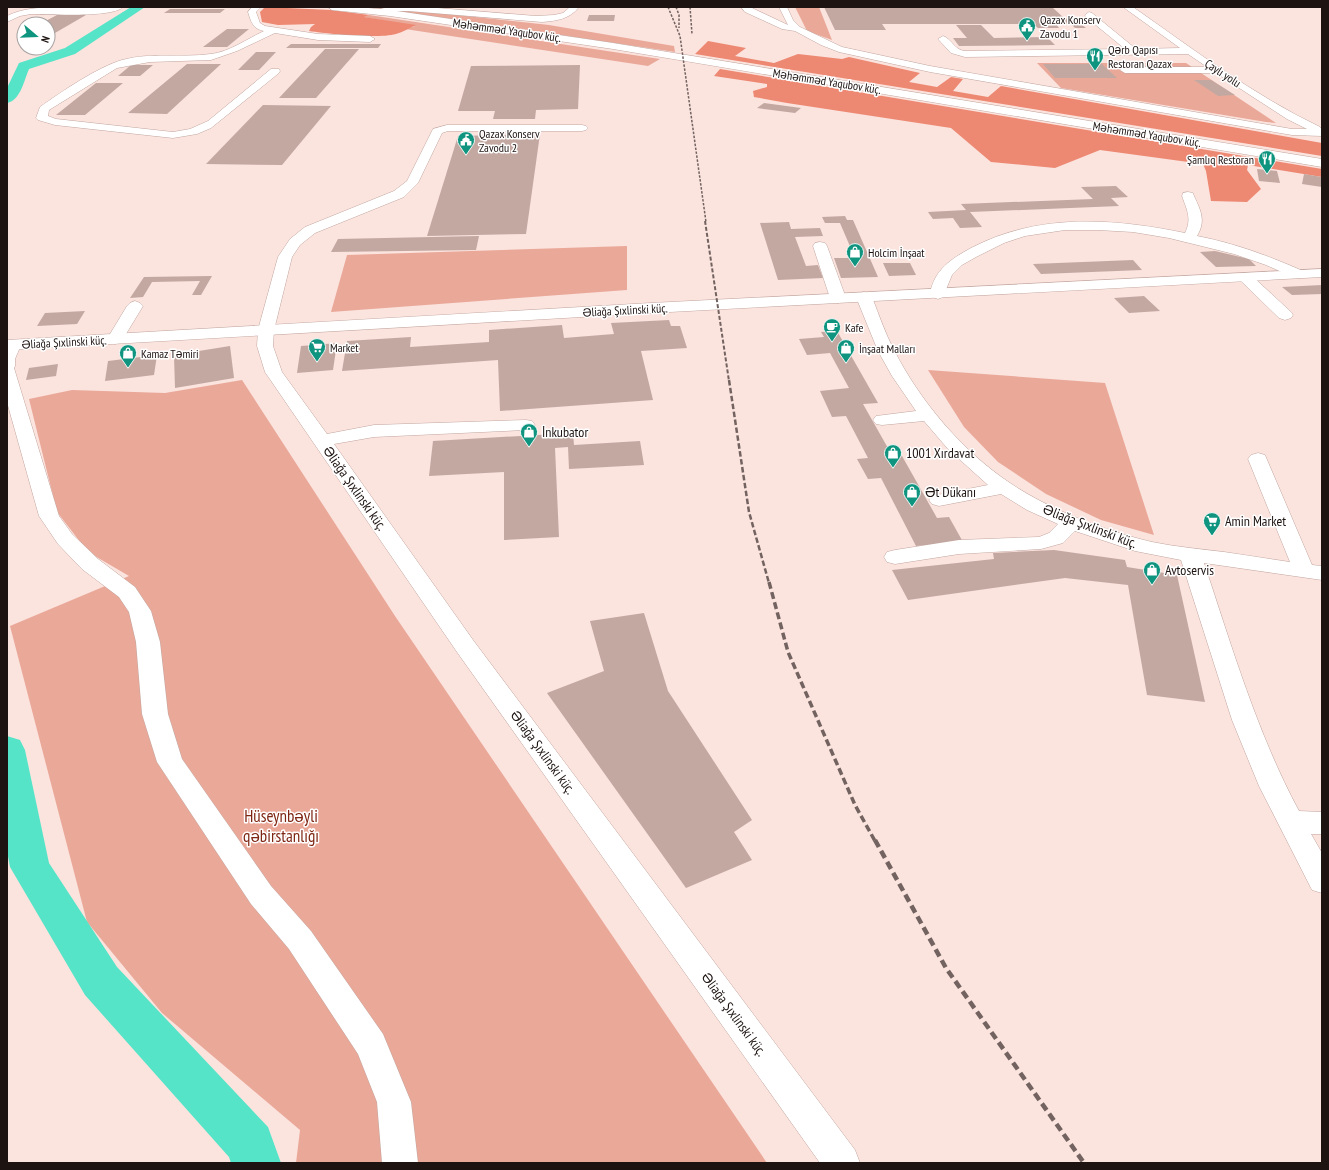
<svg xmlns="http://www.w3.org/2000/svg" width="1329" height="1170" font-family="'PT Sans Narrow',sans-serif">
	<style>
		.green { fill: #eaa899 }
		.forest { fill: #ed8872 }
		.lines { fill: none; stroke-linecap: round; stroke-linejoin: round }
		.canal { fill: #56e4c8; fill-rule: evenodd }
		.building { fill: #c3a8a1 }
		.minor-casing { stroke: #c1a69f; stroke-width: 1 }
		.major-casing { stroke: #c1a69f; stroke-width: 1 }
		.minor { fill: #fff; fill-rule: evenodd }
		.major { fill: #fff; fill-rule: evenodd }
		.rail-far4 { stroke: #736360; stroke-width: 1.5; stroke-dasharray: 2.5 1.5; stroke-linecap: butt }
		.rail-far3 { stroke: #736360; stroke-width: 2; stroke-dasharray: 4 2; stroke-linecap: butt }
		.rail-far2 { stroke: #736360; stroke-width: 2.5; stroke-dasharray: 5.5 2.5; stroke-linecap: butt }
		.rail-far1 { stroke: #736360; stroke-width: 3.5; stroke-dasharray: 7 3.5; stroke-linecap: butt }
		.rail { stroke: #736360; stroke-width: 4.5; stroke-dasharray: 8 4.5; stroke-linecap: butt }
		.labels { text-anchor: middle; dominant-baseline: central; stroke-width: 3; stroke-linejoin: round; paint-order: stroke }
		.far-poi-label { font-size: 12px; fill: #1d1311; stroke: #fff; text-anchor: start }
		.far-street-label { font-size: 12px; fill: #1d1311; stroke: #fff }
		.poi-label { font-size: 14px; fill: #1d1311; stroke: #fff; text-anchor: start }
		.street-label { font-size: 14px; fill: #1d1311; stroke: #fff }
		.near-park-label { font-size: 17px; fill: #7f2513; stroke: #fff }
	</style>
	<rect width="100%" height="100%" fill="#fbe3de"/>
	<!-- green -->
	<g class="green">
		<path d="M795 7H819L832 40 807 31Z"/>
		<path d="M401 9 549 25 674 46 675 52 397 11Z"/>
		<path d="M369 15 660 59 648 66 405 29 415 26 363 17Z"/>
		<path d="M1037 63H1186L1276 123 1266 122 1061 88Z"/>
		<path d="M627 246V290L331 312 347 255Z"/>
		<path d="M928 370 1105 383 1154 535 1101 520 1046 494 998 462 964 427Z"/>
		<path d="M242 380 395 616 767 1163H296L300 1130 162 1013 87 922 10 626 129 576 88 552 57 512 29 399 72 390 165 393Z"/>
	</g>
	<!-- forest -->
	<g class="forest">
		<path d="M265 7 331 10 369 15 364 17 416 25C409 28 403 32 396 34 377 39 330 34 309 31L311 27 315 24 278 25 262 22 260 12Z"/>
		<path d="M708 41 746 48 735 56 774 63 798 54 842 59 849 57 920 73 909 82 937 87 951 77 963 79 953 91 988 97 1001 86 1322 143V156L695 54Z"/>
		<path d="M720 69 1322 169V177L1248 165 1247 170 1261 189 1247 202 1211 201 1206 171 1203 164 1100 150 1055 168 991 162 951 128 787 103 754 97 753 91 767 87V84L714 76Z"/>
	</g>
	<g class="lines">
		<!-- canal -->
		<g class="canal">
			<path d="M131 7H145L75 54 29 69C24 80 21 100 7 103V88L19 63 65 48Z"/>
			<path d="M7 736 20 740 25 750 49 863 117 967 268 1127 281 1163H231L229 1157 85 995 10 867 7 851Z"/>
		</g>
	</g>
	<!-- building -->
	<g class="building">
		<path d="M824 7H1052L1064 18H1076L1079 21H1090L1095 24H1081L1086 28H1075L1071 24H1056L1059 28H1038L1033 24H882L886 30H835Z"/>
		<path d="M170 9H225L220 13H164Z"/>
		<path d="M57 15H86L48 37V24H40Z"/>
		<path d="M589 15H615L614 21H587Z"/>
		<path d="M956 25H981L994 38 1047 37 1055 45 959 46 953 38H967Z"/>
		<path d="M227 29H249L227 47H203Z"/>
		<path d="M291 44H381L378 48H286Z"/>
		<path d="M325 49H359L316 98H279Z"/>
		<path d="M256 52H276L259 70H238Z"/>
		<path d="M187 64H221L167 114 128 113Z"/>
		<path d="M1043 64H1102L1117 78H1055Z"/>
		<path d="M131 65H153L140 76H118Z"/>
		<path d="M580 65 578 109 536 110 535 119H493L495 111H458L471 66Z"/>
		<path d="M1194 80H1211L1235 95 1218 96Z"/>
		<path d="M96 83H123L85 115H56Z"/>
		<path d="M764 103 801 108 795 113 757 108Z"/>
		<path d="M263 105 331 106 282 165 206 164Z"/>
		<path d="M540 134 526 234 427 236 458 136Z"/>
		<path d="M1257 169 1277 171 1280 183 1259 181Z"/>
		<path d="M1304 174 1322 177V187L1302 184Z"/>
		<path d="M1116 186 1128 197 1111 198 1119 206 970 212 982 227 960 228 953 218 933 219 928 212 966 210 961 204 1093 199 1081 187Z"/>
		<path d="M845 216 847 220H853L878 277 841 278 834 258H855L840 223H825L822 217Z"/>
		<path d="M789 222 791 229 820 228 823 236 795 237 806 266 818 265 823 278 778 280 760 223Z"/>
		<path d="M479 236 476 250 331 252 338 239Z"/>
		<path d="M1215 251 1249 259 1256 266 1216 267 1200 252Z"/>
		<path d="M1133 260 1142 270 1041 274 1033 264Z"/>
		<path d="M883 263H910L916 275 889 276Z"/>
		<path d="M212 276 201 295H192L200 281 152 282 143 297 130 298 144 277Z"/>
		<path d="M1322 285V294L1292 295 1282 287Z"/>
		<path d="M1144 296 1160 311 1129 313 1114 298Z"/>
		<path d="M85 311 77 324 37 326 45 313Z"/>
		<path d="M669 320 671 326H680L687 348 641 351 653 400 500 411 498 360 342 371 347 341 411 337 410 347 489 342V330L562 325 564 338 614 334 611 323Z"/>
		<path d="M837 331 878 403 863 404 893 457 902 456 937 518 949 517 963 542 916 546 881 478 868 479 857 459 868 458 846 416 832 417 820 391 849 388 830 353 807 355 799 339 824 337 821 332Z"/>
		<path d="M337 343 333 370 297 373 301 346Z"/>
		<path d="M230 346 234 378 175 388 174 355Z"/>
		<path d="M157 355 154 375 105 381 108 361Z"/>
		<path d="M58 364 56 376 26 380 29 368Z"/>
		<path d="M573 433 574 445 640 441 644 465 569 469 568 447 555 448 559 537 504 540V472L429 476 433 441Z"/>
		<path d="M1054 550 1125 560 1127 567 1177 575 1205 702 1147 695 1128 585 1065 578 908 600 892 570 994 559 993 553Z"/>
		<path d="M644 613 668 691 752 820 734 832 752 860 686 888 547 693 604 671 590 621Z"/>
	</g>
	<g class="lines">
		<!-- minor casing -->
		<g class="minor-casing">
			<g id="minor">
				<path d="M112 7H123C113 18 48 14 31 14L20 16 7 22V16C32 3 74 8 102 8Z"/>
				<path d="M252 7H261L256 12 260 23 265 26 318 34 370 36 375 39 370 42 318 40 275 33 237 51 211 60 150 62 117 68 49 110 48 116 56 119 173 132 190 129 208 121 271 69H279L280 71 279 73 211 128 197 134 173 138 55 125 38 120 36 118 40 107C61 92 98 67 122 60 151 52 181 58 211 54 229 52 247 39 264 31 253 29 251 22 248 12Z"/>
				<path d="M389 7H425L536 16 554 15 563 13 570 7H579C570 19 556 21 542 22L408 11H395L379 15 375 12 376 10Z"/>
				<path d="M741 7H750L788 25 779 7H787L793 20 800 27 842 47 930 66 1292 129H1307L1287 119 1216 73H1125L1120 70 1125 67H1207L1188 54 965 57 951 53 938 39 943 36C952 39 954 50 965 51L1125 49 1086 17 1085 15 1089 12 1092 13 1136 49 1180 48 1123 7H1133C1193 49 1253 95 1320 127L1322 130V136L1292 135 930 72 839 52 821 45 795 31 782 29 745 12Z"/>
				<path d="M447 125H582L586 126 588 128 586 130 582 131H448L442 133 418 183 404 197 315 233 300 245 292 257 274 330 273 346 282 372 327 434 374 425 526 420 532 421 535 425 532 429 526 430 374 437 334 444 473 640 855 1150 860 1163H820L457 652 265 372 257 346 258 330 278 257 290 239 305 227 394 191 407 181 433 129Z"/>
				<path d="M1188 192 1193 193 1194 196C1201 211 1206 221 1197 236 1234 243 1269 256 1303 271L1305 274 1303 277 1298 278 1293 277 1266 265 1234 254 1169 238 1133 232 1098 230H1065L1025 236 1004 243 976 257 962 265 952 275 943 297 938 299 933 297 930 294C934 270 951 259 971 248 1038 213 1112 218 1185 233 1192 219 1187 210 1182 196L1183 193Z"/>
				<path d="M820 242 825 243 827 246 846 298 843 301 838 303 833 301 830 298 813 246 815 243Z"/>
				<path d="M1245 273 1250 274 1291 312 1293 315 1291 318 1285 320 1279 318 1240 280 1238 277 1240 274Z"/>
				<path d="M864 292 869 294 872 297C879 315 885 333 894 350 920 401 962 451 1010 483 1050 510 1105 531 1152 542 1176 547 1200 549 1224 552 1246 555 1268 559 1290 562L1248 459 1251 455 1258 453 1265 455 1312 565 1322 566V580L1204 563C1232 647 1257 733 1299 811L1322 812V834H1311L1322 853V893L1312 890 1259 786 1232 720 1181 560 1135 551 1075 531 1063 543 1041 549 959 554 895 564 887 562 884 557 887 552 895 550 959 540 1039 537 1049 533 1058 524 1027 510 1001 494 939 506 932 504 929 500 932 496 988 485 948 449 924 421 882 425 876 424 873 420 876 416 916 411 892 376 878 351 856 297 859 294Z"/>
				<path d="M135 301 140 303 143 306 123 339 121 342 115 344 109 342 107 339 127 306 130 303Z"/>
				<path d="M13 340 19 342 21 345 15 359V366L14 368 59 516 72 534 98 559 135 587 151 611 160 642 168 714 182 759 271 886 311 931 383 1034 411 1102 418 1163H382L377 1102 358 1054 289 949 251 904 157 762 142 714 136 642 129 612 119 597 82 569 58 544 39 516 7 402V342Z"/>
			</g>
		</g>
		<!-- major casing -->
		<g class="major-casing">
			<g id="major">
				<path d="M328 7H357L390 10 613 43 1322 159V167L613 49 390 16 332 10Z"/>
				<path d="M1322 269V277L651 313 7 350V340L651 303Z"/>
			</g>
		</g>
		<!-- minor -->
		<use href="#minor" class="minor"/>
		<!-- major -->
		<use href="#major" class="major"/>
		<!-- rail-far4 -->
		<g class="rail-far4">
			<path d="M668 7 680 36 706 222"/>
			<path d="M676 7 679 15V28"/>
			<path d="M690 7 692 34"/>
		</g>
		<!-- rail-far3 -->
		<path class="rail-far3" d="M705 221 729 381"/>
		<!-- rail-far2 -->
		<path class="rail-far2" d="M729 380 749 512 769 583"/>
		<!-- rail-far1 -->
		<path class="rail-far1" d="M769 582 788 652 855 805 875 841"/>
		<!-- rail -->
		<path class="rail" d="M875 840 946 968 1084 1163"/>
	</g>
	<!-- icons -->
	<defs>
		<g id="civic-pin" transform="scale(0.9)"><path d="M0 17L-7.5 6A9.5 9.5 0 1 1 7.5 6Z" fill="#0f957f" stroke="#fff"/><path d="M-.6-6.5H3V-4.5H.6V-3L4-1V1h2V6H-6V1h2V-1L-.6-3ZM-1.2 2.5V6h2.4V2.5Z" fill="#fff"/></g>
		<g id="restaurant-pin" transform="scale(0.9)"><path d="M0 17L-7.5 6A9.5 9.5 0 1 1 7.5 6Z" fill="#0f957f" stroke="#fff"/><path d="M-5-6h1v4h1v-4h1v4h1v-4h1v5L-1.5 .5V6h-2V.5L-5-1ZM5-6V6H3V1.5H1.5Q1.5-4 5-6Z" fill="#fff"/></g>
		<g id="shop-pin" transform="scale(0.9)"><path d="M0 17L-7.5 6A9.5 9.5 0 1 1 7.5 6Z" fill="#0f957f" stroke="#fff"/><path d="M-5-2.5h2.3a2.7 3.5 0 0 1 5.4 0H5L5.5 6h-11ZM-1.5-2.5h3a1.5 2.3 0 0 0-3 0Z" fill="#fff"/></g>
		<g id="cafe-pin" transform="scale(0.9)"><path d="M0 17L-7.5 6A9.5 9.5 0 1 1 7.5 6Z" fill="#0f957f" stroke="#fff"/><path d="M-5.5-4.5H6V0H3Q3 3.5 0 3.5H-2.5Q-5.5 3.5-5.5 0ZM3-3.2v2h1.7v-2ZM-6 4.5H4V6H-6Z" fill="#fff"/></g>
		<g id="supermarket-pin" transform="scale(0.9)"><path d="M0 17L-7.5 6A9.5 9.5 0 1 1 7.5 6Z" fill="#0f957f" stroke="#fff"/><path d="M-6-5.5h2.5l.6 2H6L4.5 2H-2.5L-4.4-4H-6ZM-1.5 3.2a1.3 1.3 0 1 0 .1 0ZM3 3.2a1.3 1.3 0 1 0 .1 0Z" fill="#fff"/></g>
	</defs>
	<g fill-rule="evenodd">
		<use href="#civic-pin" x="1027" y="26"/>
		<use href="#restaurant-pin" x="1095" y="56"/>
		<use href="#civic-pin" x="466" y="140"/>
		<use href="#restaurant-pin" x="1267" y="159"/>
		<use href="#shop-pin" x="855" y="252"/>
		<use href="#cafe-pin" x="832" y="327"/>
		<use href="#supermarket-pin" x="317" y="347"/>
		<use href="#shop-pin" x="846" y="348"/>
		<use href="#shop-pin" x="128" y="353"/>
		<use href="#shop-pin" x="529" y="432"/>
		<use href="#shop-pin" x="893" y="453"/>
		<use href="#shop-pin" x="912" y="492"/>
		<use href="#supermarket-pin" x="1212" y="521"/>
		<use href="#shop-pin" x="1152" y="570"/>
	</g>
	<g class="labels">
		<!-- far-poi labels -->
		<g class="far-poi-label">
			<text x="1040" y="19">Qazax Konserv<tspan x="1040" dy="14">Zavodu 1</tspan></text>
			<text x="1108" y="49">Qərb Qapısı<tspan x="1108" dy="14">Restoran Qazax</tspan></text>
			<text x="479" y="133">Qazax Konserv<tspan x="479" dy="14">Zavodu 2</tspan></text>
			<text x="1254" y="159" text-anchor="end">Şamlıq Restoran</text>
			<text x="868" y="252">Holcim İnşaat</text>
			<text x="845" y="327">Kafe</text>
			<text x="330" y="347">Market</text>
			<text x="859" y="348">İnşaat Malları</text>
			<text x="141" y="353">Kamaz Təmiri</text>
		</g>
		<!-- far-street labels -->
		<g class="far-street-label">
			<text transform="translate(507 30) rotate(8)">Məhəmməd Yaqubov küç.</text>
			<text transform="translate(1223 73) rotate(33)">Çaylı yolu</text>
			<text transform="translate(827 81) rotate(9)">Məhəmməd Yaqubov küç.</text>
			<text transform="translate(1147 134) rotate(9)">Məhəmməd Yaqubov küç.</text>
			<text transform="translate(625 310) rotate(-3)">Əliağa Şıxlinski küç.</text>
			<text transform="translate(64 342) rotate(-3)">Əliağa Şıxlinski küç.</text>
		</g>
		<!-- poi labels -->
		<g class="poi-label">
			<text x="542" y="432">İnkubator</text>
			<text x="906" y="453">1001 Xırdavat</text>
			<text x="925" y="492">Ət Dükanı</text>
			<text x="1225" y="521">Amin Market</text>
			<text x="1165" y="570">Avtoservis</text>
		</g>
		<!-- street labels -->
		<g class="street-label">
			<text transform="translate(355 488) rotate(55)">Əliağa Şıxlinski küç.</text>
			<text transform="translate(1090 526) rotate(21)">Əliağa Şıxlinski küç.</text>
			<text transform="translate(543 752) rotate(54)">Əliağa Şıxlinski küç.</text>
			<text transform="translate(734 1014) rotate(54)">Əliağa Şıxlinski küç.</text>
		</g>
		<!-- near-park labels -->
		<g class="near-park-label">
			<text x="281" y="816">Hüseynbəyli<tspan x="281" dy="20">qəbirstanlığı</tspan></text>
		</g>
	</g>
	<!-- border -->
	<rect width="1329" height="1170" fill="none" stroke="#1d1311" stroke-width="16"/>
	<!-- north arrow -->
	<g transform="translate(36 36) rotate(109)"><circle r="19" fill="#ffffff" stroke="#a5a1a0"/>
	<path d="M0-3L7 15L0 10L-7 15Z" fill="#0f957f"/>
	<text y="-6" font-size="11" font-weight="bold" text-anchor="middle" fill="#1d1311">N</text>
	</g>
</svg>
